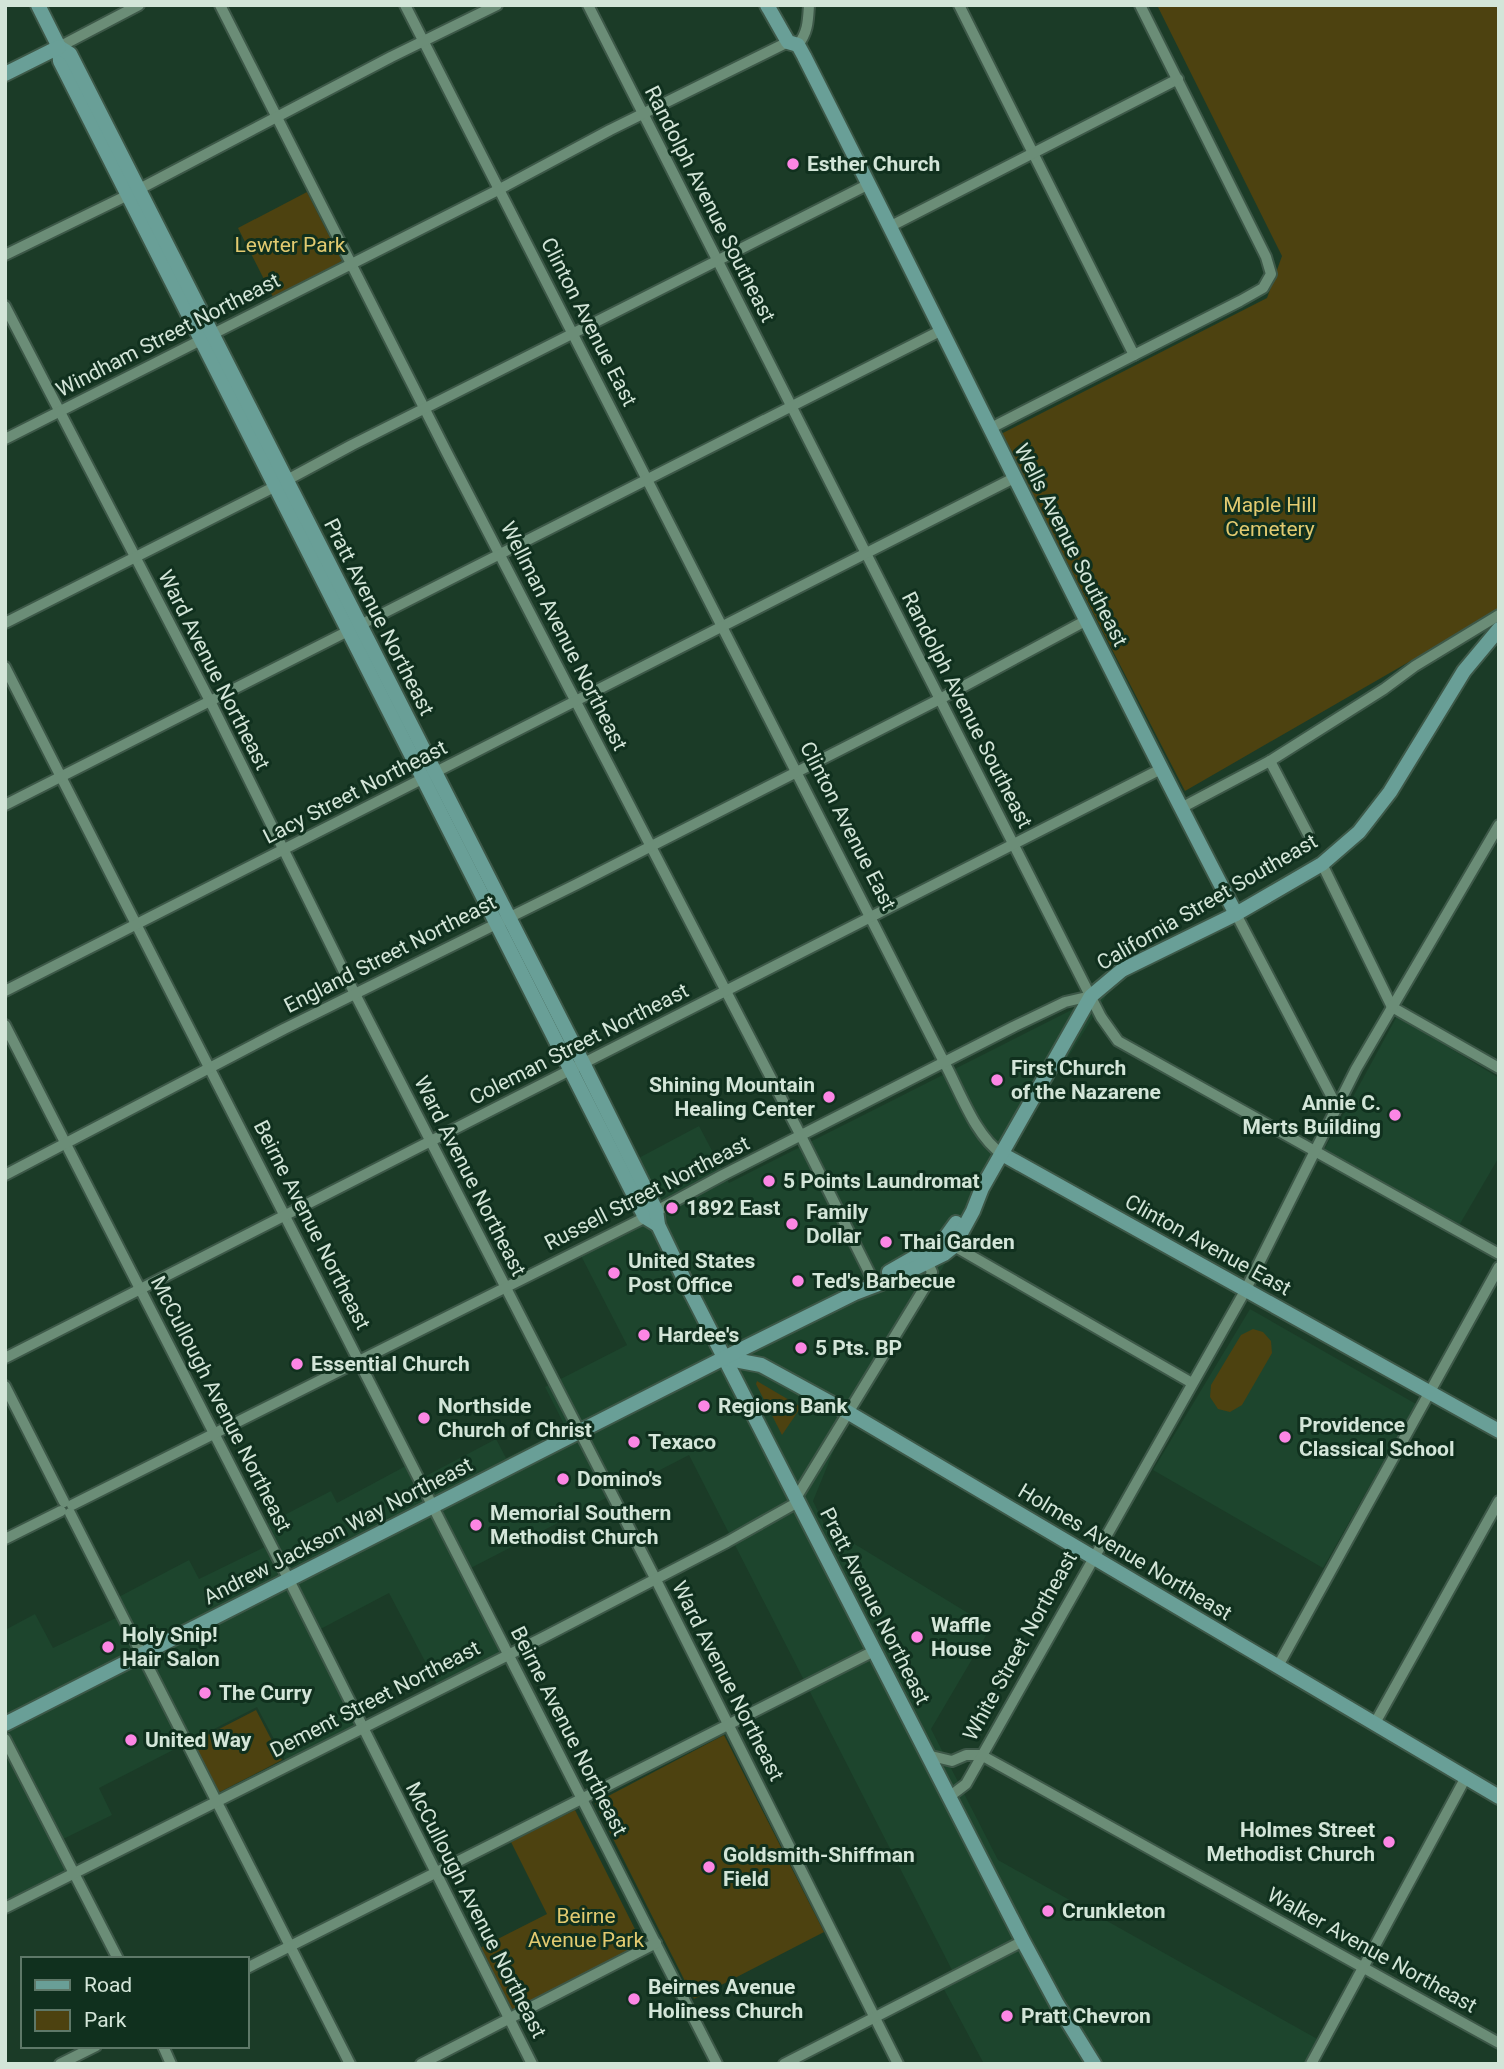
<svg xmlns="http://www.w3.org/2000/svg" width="1504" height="2069" font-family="Roboto,sans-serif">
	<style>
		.built { fill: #1d452d }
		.green { fill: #4d4210 }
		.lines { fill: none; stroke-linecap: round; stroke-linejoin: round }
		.street-casing { stroke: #3d5848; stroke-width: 14 }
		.secondary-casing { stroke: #3d5848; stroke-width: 18 }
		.street { stroke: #6b8d77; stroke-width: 10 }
		.secondary { stroke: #699f97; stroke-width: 14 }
		.poi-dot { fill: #fc86e4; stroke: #10301e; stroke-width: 2.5 }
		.labels { text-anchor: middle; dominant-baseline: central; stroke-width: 6; stroke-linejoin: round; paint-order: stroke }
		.poi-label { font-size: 21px; font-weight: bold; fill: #d3e5d8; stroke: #10301e; text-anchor: start }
		.street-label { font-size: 21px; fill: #d3e5d8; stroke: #10301e }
		.park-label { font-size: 21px; fill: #e2ca70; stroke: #10301e }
	</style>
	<rect width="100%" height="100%" fill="#1b3b27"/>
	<!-- built -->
	<g class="built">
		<path d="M1109 991 973 1211 942 1269 849 1413 813 1501 825 1526 991 1627 931 1729 998 1860 1328 2045 1317 2064H984L939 1980 953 1972 689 1455 463 1572 503 1652 437 1684 389 1593 311 1634 358 1726 286 1762 257 1707 99 1788 112 1815 53 1844 67 1873 5 1905V1630L35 1614 53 1648 118 1617 111 1601 189 1560 199 1579 273 1543 265 1525 331 1491 337 1503 415 1461 424 1477 496 1439 506 1458 566 1428 545 1387 627 1345 576 1246 639 1213 618 1169 699 1126 729 1183Z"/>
		<path d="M1397 1016 1499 1078V1157L1457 1229 1324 1150Z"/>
		<path d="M1250 1309 1416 1404 1323 1568 1153 1470Z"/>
	</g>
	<!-- green -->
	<g class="green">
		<path d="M1157 5H1499V610L1185 791 1001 434 1267 298 1282 256Z"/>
		<path d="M307 192 342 261 274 299 238 228Z"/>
		<path d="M1253 1329 1263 1332 1271 1341 1272 1353 1242 1405 1230 1412 1218 1409 1210 1397 1211 1385 1241 1335Z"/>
		<path d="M757 1381 801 1407 782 1435 756 1384Z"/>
		<path d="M256 1710 282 1760 218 1793 192 1743Z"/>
		<path d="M724 1735 824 1932 694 1999 595 1803Z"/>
		<path d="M575 1810 643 1945 513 2013 480 1948 547 1914 511 1842Z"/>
	</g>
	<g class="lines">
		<!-- street casing -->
		<g class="street-casing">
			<g id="street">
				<path d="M220 5 447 453 801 1136 875 1284"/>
				<path d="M405 5 944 1062C960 1091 975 1136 1002 1154"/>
				<path d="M588 5 1101 1017 1118 1041 1499 1254"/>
				<path d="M959 5 1134 355"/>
				<path d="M798 45C808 32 808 21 809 5"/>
				<path d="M59 47 139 5"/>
				<path d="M891 226 1178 79"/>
				<path d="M5 255 128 195 391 57 497 5"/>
				<path d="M5 306 210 701 355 994 655 1578 898 2064"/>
				<path d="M989 429 1240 301 1263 288 1271 274 1266 257 1140 5"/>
				<path d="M5 439 498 190 610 130 788 42"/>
				<path d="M5 623 276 486 352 445 869 184"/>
				<path d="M5 667 717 2064"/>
				<path d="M1270 761 1308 834"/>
				<path d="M5 805 940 331"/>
				<path d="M1181 808 1270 761 1384 689 1415 666 1499 615"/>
				<path d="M1322 864 1392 1007 1499 1068"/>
				<path d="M1236 914 1337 1107"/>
				<path d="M5 991 1014 478"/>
				<path d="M5 1025 289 1580 532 2064"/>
				<path d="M5 1175 284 1029 577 884 940 699 1085 621"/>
				<path d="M954 1246 1192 1383"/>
				<path d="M5 1358 1161 769"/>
				<path d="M5 1386 64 1502"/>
				<path d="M796 1498 928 1282 932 1272 928 1263"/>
				<path d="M72 1505 638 1221 723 1175 1013 1027 1065 1002 1091 996"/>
				<path d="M70 1513 350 2064"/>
				<path d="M5 1539 61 1511"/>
				<path d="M1278 1666 1499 1267"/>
				<path d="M1375 1723 1499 1501"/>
				<path d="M5 1739 118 1959"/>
				<path d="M927 1755 952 1761 966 1755H981L1499 2043"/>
				<path d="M949 1797 966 1784 1245 1291 1356 1069 1499 825"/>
				<path d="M5 1908 544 1637 727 1542 798 1502"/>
				<path d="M247 1968 874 1651"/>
				<path d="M163 2046 171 2064"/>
				<path d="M60 2064 96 2046"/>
				<path d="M421 2064 656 1943"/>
				<path d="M784 2064 1023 1941"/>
				<path d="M1311 2064 1466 1777"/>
			</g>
		</g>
		<!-- secondary casing -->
		<g class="secondary-casing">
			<g id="secondary">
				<path d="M38 5 59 47 60 61 645 1217 658 1225"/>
				<path d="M767 5 788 42 798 45 804 56C949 342 1088 630 1236 914"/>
				<path d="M59 47 70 54 583 1063 656 1210 658 1225 686 1283 1023 1941 1057 2004 1094 2064"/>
				<path d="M5 74 59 47"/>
				<path d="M1002 1154 1499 1431"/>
				<path d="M889 1272 943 1241 956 1223"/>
				<path d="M724 1358 761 1365 849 1413 1499 1797"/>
				<path d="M5 1724 724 1358 855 1293 897 1277 944 1254 954 1246 973 1211 982 1188 1091 996 1122 970 1236 914 1322 864 1359 832 1390 792 1464 671 1499 629"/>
			</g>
		</g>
		<!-- street -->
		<use href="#street" class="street"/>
		<!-- secondary -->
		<use href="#secondary" class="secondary"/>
	</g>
	<!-- markers -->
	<g class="poi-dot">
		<circle cx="793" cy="164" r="7"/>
		<circle cx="997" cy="1080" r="7"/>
		<circle cx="829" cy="1097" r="7"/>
		<circle cx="1395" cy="1115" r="7"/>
		<circle cx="769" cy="1181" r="7"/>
		<circle cx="672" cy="1208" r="7"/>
		<circle cx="792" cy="1224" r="7"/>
		<circle cx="886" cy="1242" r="7"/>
		<circle cx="614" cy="1273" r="7"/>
		<circle cx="798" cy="1281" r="7"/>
		<circle cx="644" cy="1335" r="7"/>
		<circle cx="801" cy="1348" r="7"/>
		<circle cx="297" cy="1364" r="7"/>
		<circle cx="704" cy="1406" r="7"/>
		<circle cx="424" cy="1418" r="7"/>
		<circle cx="1285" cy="1437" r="7"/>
		<circle cx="634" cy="1442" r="7"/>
		<circle cx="563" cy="1479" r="7"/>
		<circle cx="476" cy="1525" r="7"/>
		<circle cx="917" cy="1637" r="7"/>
		<circle cx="108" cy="1647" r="7"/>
		<circle cx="205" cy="1693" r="7"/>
		<circle cx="131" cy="1740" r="7"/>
		<circle cx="1389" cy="1842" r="7"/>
		<circle cx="709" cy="1867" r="7"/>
		<circle cx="1048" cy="1911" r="7"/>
		<circle cx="634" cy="1999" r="7"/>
		<circle cx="1007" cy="2016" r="7"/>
	</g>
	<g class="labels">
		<!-- poi labels -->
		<g class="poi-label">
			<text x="807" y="164">Esther Church</text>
			<text x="1011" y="1068">First Church<tspan x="1011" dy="24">of the Nazarene</tspan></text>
			<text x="815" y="1085" text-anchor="end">Shining Mountain<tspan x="815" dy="24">Healing Center</tspan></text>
			<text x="1381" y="1103" text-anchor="end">Annie C.<tspan x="1381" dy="24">Merts Building</tspan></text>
			<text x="783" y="1181">5 Points Laundromat</text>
			<text x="686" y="1208">1892 East</text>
			<text x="806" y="1212">Family<tspan x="806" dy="24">Dollar</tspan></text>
			<text x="900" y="1242">Thai Garden</text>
			<text x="628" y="1261">United States<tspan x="628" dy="24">Post Office</tspan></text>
			<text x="812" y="1281">Ted's Barbecue</text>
			<text x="658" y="1335">Hardee's</text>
			<text x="815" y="1348">5 Pts. BP</text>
			<text x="311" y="1364">Essential Church</text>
			<text x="438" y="1406">Northside<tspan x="438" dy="24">Church of Christ</tspan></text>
			<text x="718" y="1406">Regions Bank</text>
			<text x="1299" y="1425">Providence<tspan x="1299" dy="24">Classical School</tspan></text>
			<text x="648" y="1442">Texaco</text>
			<text x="577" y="1479">Domino's</text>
			<text x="490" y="1513">Memorial Southern<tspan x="490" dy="24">Methodist Church</tspan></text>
			<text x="931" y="1625">Waffle<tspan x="931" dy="24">House</tspan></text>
			<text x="122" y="1635">Holy Snip!<tspan x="122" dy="24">Hair Salon</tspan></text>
			<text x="219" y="1693">The Curry</text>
			<text x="145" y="1740">United Way</text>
			<text x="1375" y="1830" text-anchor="end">Holmes Street<tspan x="1375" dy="24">Methodist Church</tspan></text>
			<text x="723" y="1855">Goldsmith-Shiffman<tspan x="723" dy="24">Field</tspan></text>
			<text x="1062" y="1911">Crunkleton</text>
			<text x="648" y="1987">Beirnes Avenue<tspan x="648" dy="24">Holiness Church</tspan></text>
			<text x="1021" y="2016">Pratt Chevron</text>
		</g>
		<!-- street labels -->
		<g class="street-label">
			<text transform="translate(710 204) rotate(63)">Randolph Avenue Southeast</text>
			<text transform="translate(589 322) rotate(63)">Clinton Avenue East</text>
			<text transform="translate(168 335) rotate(-27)">Windham Street Northeast</text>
			<text transform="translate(1071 545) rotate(63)">Wells Avenue Southeast</text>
			<text transform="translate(379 617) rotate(63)">Pratt Avenue Northeast</text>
			<text transform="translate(564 636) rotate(63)">Wellman Avenue Northeast</text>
			<text transform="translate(214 670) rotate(63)">Ward Avenue Northeast</text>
			<text transform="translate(967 710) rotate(63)">Randolph Avenue Southeast</text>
			<text transform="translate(355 792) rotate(-27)">Lacy Street Northeast</text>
			<text transform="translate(848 826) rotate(63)">Clinton Avenue East</text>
			<text transform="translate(1207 902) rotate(-30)">California Street Southeast</text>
			<text transform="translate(390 954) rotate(-27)">England Street Northeast</text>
			<text transform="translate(579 1044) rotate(-27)">Coleman Street Northeast</text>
			<text transform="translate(470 1176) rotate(63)">Ward Avenue Northeast</text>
			<text transform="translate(647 1193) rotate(-27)">Russell Street Northeast</text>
			<text transform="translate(312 1225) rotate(63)">Beirne Avenue Northeast</text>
			<text transform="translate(1208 1245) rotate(29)">Clinton Avenue East</text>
			<text transform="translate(221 1404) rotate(63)">McCullough Avenue Northeast</text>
			<text transform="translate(338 1531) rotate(-27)">Andrew Jackson Way Northeast</text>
			<text transform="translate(1125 1552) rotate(31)">Holmes Avenue Northeast</text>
			<text transform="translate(875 1606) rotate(63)">Pratt Avenue Northeast</text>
			<text transform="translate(1020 1646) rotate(-61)">White Street Northeast</text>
			<text transform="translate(728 1681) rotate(63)">Ward Avenue Northeast</text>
			<text transform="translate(375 1699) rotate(-27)">Dement Street Northeast</text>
			<text transform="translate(569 1731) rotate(63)">Beirne Avenue Northeast</text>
			<text transform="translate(476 1910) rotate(63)">McCullough Avenue Northeast</text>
			<text transform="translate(1372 1950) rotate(29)">Walker Avenue Northeast</text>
		</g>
		<!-- park labels -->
		<g class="park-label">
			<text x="290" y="245">Lewter Park</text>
			<text x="1270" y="505">Maple Hill<tspan x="1270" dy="24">Cemetery</tspan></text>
			<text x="586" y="1916">Beirne<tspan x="586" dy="24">Avenue Park</tspan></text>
		</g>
	</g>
	<!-- border -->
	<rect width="1504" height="2069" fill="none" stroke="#d3e5d8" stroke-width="14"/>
	<!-- legend -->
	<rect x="21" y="1957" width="228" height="91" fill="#10301e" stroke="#5e7868" stroke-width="2"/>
	<rect x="35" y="1980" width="35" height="10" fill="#699f97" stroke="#5e7868" stroke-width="2"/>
	<text x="84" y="1992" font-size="21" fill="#d3e5d8">Road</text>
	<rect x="35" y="2010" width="35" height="21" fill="#4d4210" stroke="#5e7868" stroke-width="2"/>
	<text x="84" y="2027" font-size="21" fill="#d3e5d8">Park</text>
</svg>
